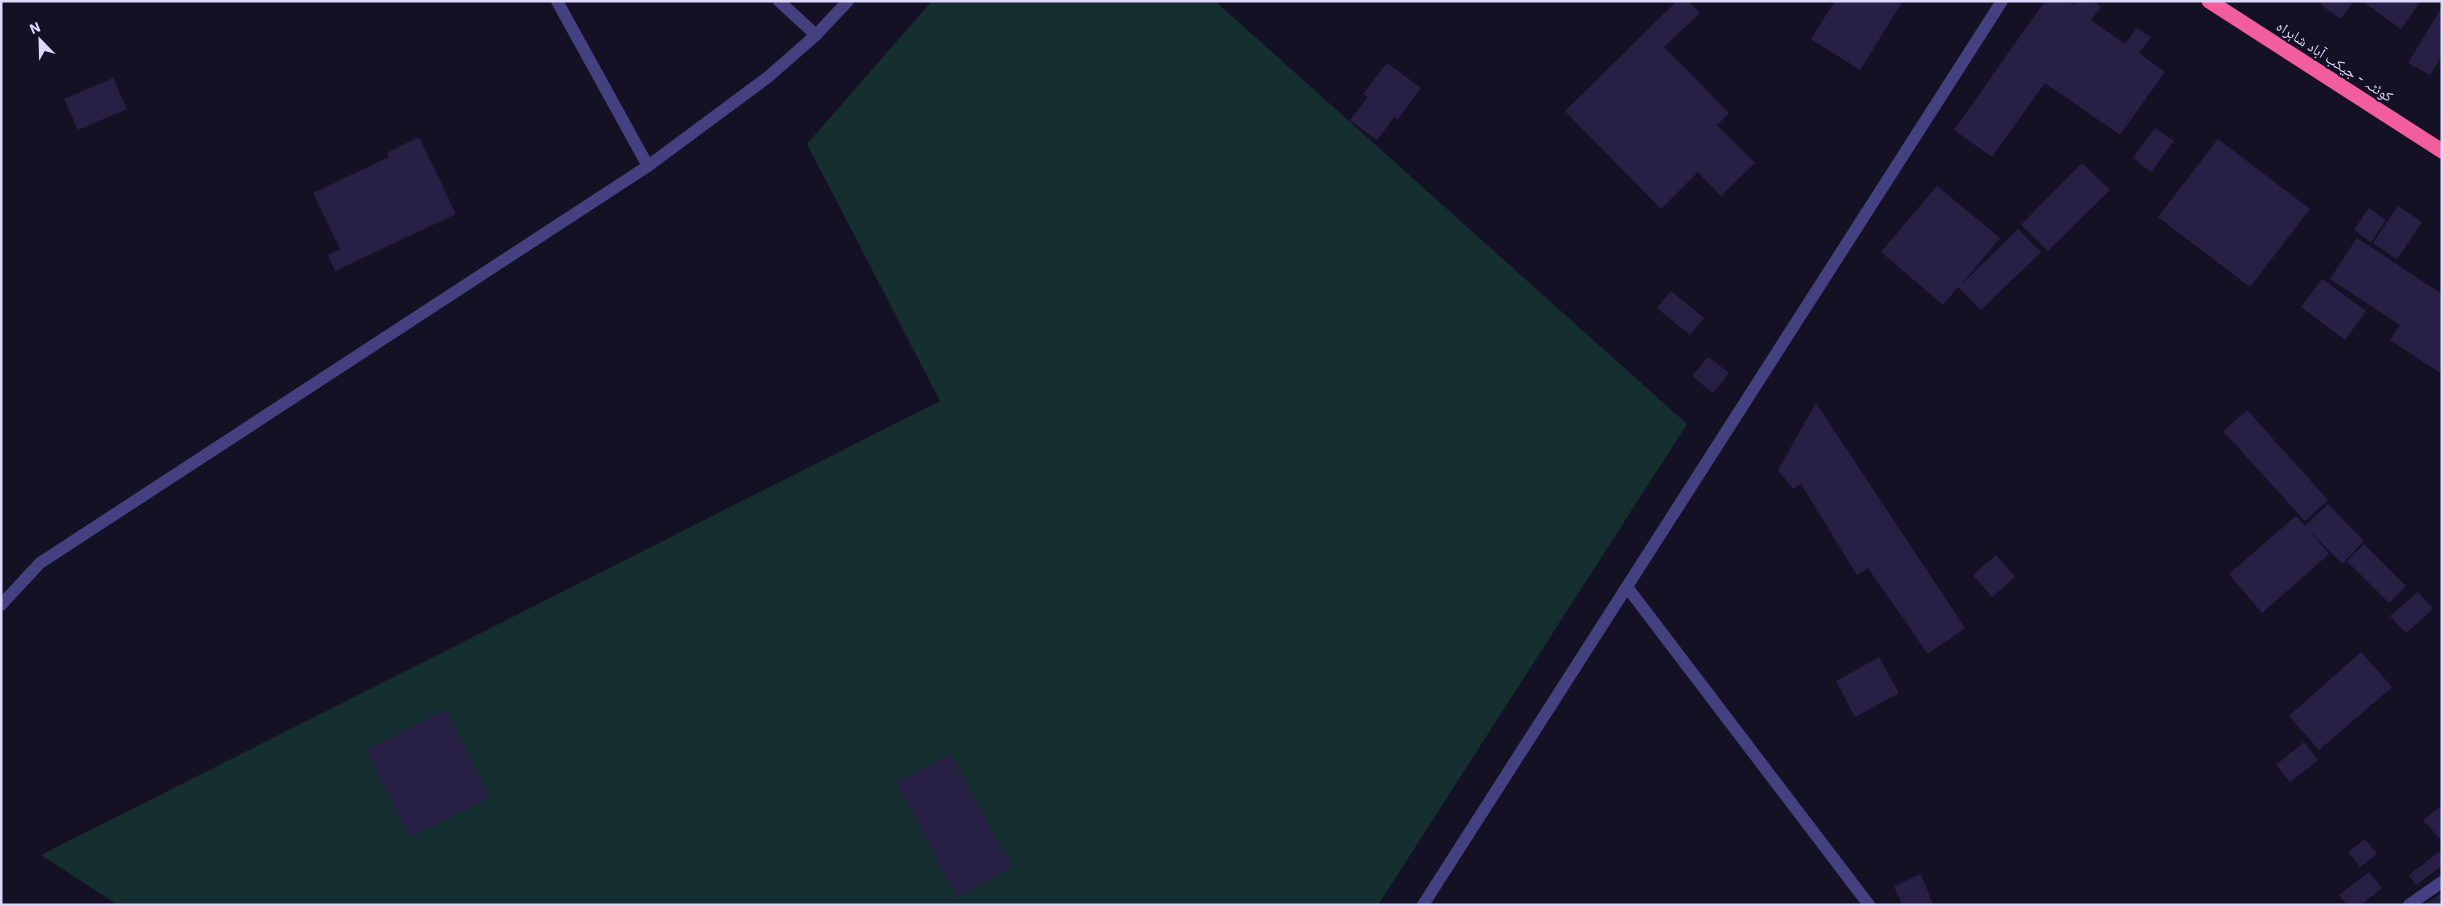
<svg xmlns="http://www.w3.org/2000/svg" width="2443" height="906" font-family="'IBM Plex Sans','Noto Naskh Arabic',sans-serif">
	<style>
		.green { fill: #152e2f }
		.building { fill: #281f45 }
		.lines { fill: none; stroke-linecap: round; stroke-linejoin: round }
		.lane { stroke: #454080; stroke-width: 12 }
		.street { stroke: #454080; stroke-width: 12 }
		.highway { stroke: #f25d9e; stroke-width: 15 }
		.labels { text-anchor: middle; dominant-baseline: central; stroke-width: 4.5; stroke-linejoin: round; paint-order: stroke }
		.street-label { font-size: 15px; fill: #ded8fc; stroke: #151125 }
	</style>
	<rect width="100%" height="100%" fill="#151125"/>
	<!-- green -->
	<path class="green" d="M932 1H1215L1687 424 1378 905H118L41 855 940 401 807 144Z"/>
	<!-- building -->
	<g class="building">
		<path d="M1677 1H1688L1700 13 1664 47 1729 113 1717 125 1755 163 1721 196 1698 172 1661 209 1565 111Z"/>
		<path d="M1835 1H1903L1860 70 1811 39Z"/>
		<path d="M2045 1H2069L2074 5 2076 1H2093L2101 7 2091 20 2125 44 2137 28 2151 37 2139 53 2165 72 2120 135 2045 83 1992 157 1954 130Z"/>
		<path d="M2322 1H2354L2341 19 2320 4Z"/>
		<path d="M2362 1H2421L2401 29Z"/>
		<path d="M2442 7V56L2430 75 2408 63Z"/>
		<path d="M1387 63 1421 88 1398 119 1394 117 1377 140 1350 120 1368 97 1363 94Z"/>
		<path d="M113 78 127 109 78 130 64 99Z"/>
		<path d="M2155 128 2174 141 2151 172 2133 158Z"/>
		<path d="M419 137 456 214 335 271 328 255 340 249 313 193 389 157 387 153Z"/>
		<path d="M2218 139 2310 209 2250 287 2158 217Z"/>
		<path d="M2082 163 2110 190 2048 251 2021 225Z"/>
		<path d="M1937 186 2000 238 1960 286 2018 229 2041 252 1981 310 1958 287 1943 305 1881 252Z"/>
		<path d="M2398 206 2422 222 2397 259 2373 243Z"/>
		<path d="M2369 208 2386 220 2371 242 2354 230Z"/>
		<path d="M2357 238 2442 294V374L2390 340 2400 325 2330 279Z"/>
		<path d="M2322 279 2366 311 2345 340 2301 307Z"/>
		<path d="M1671 291 1704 318 1690 335 1657 308Z"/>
		<path d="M1708 357 1729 373 1713 393 1692 376Z"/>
		<path d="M1816 403 1965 628 1928 654 1868 568 1857 575 1801 484 1793 489 1778 470Z"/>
		<path d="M2247 410 2328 500 2305 521 2223 431Z"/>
		<path d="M2328 504 2364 541 2342 564 2307 528 2329 554 2262 613 2229 574 2296 516 2305 526Z"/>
		<path d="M2364 544 2406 586 2389 603 2347 561Z"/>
		<path d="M1996 555 2015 577 1992 597 1973 575Z"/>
		<path d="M2418 592 2433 609 2406 633 2390 616Z"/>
		<path d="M2361 652 2392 687 2319 750 2289 716Z"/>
		<path d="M1879 657 1899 693 1855 717 1836 681Z"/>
		<path d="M445 710 489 797 409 837 366 750Z"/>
		<path d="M2304 742 2318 760 2290 782 2276 765Z"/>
		<path d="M950 754 1012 867 957 897 896 783Z"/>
		<path d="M2442 805V841L2423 820Z"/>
		<path d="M2365 839 2377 854 2360 867 2348 852Z"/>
		<path d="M2439 852 2442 856V866L2416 885 2409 875Z"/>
		<path d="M2369 872 2382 888 2361 905H2347L2339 895Z"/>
		<path d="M1921 874 1933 905H1902L1894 886Z"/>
		<path d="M2442 893V905H2424Z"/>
	</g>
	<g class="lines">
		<!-- lane -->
		<path class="lane" d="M2409 905 2442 882"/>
		<!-- street -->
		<g class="street">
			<path d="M557 1 648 166"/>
			<path d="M779 1 816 35 848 1"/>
			<path d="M1627 587 1869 905"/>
			<path d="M1 605 40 563 648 166 768 77 816 35"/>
			<path d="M1423 905 2002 1"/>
		</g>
		<!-- highway -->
		<path class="highway" d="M2209 1 2442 151"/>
	</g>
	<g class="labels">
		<!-- street labels -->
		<g class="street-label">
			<text transform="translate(2335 61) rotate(33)">کوئٹہ - جیکب آباد شاہراہ</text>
		</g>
	</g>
	<!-- border -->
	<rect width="2443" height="906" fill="none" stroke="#ded8fc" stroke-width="5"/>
	<!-- north arrow -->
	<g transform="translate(40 40) rotate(337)" stroke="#151125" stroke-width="4" paint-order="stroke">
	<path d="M0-4L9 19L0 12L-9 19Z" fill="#ded8fc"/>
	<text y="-8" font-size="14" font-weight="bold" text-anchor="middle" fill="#ded8fc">N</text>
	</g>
</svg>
